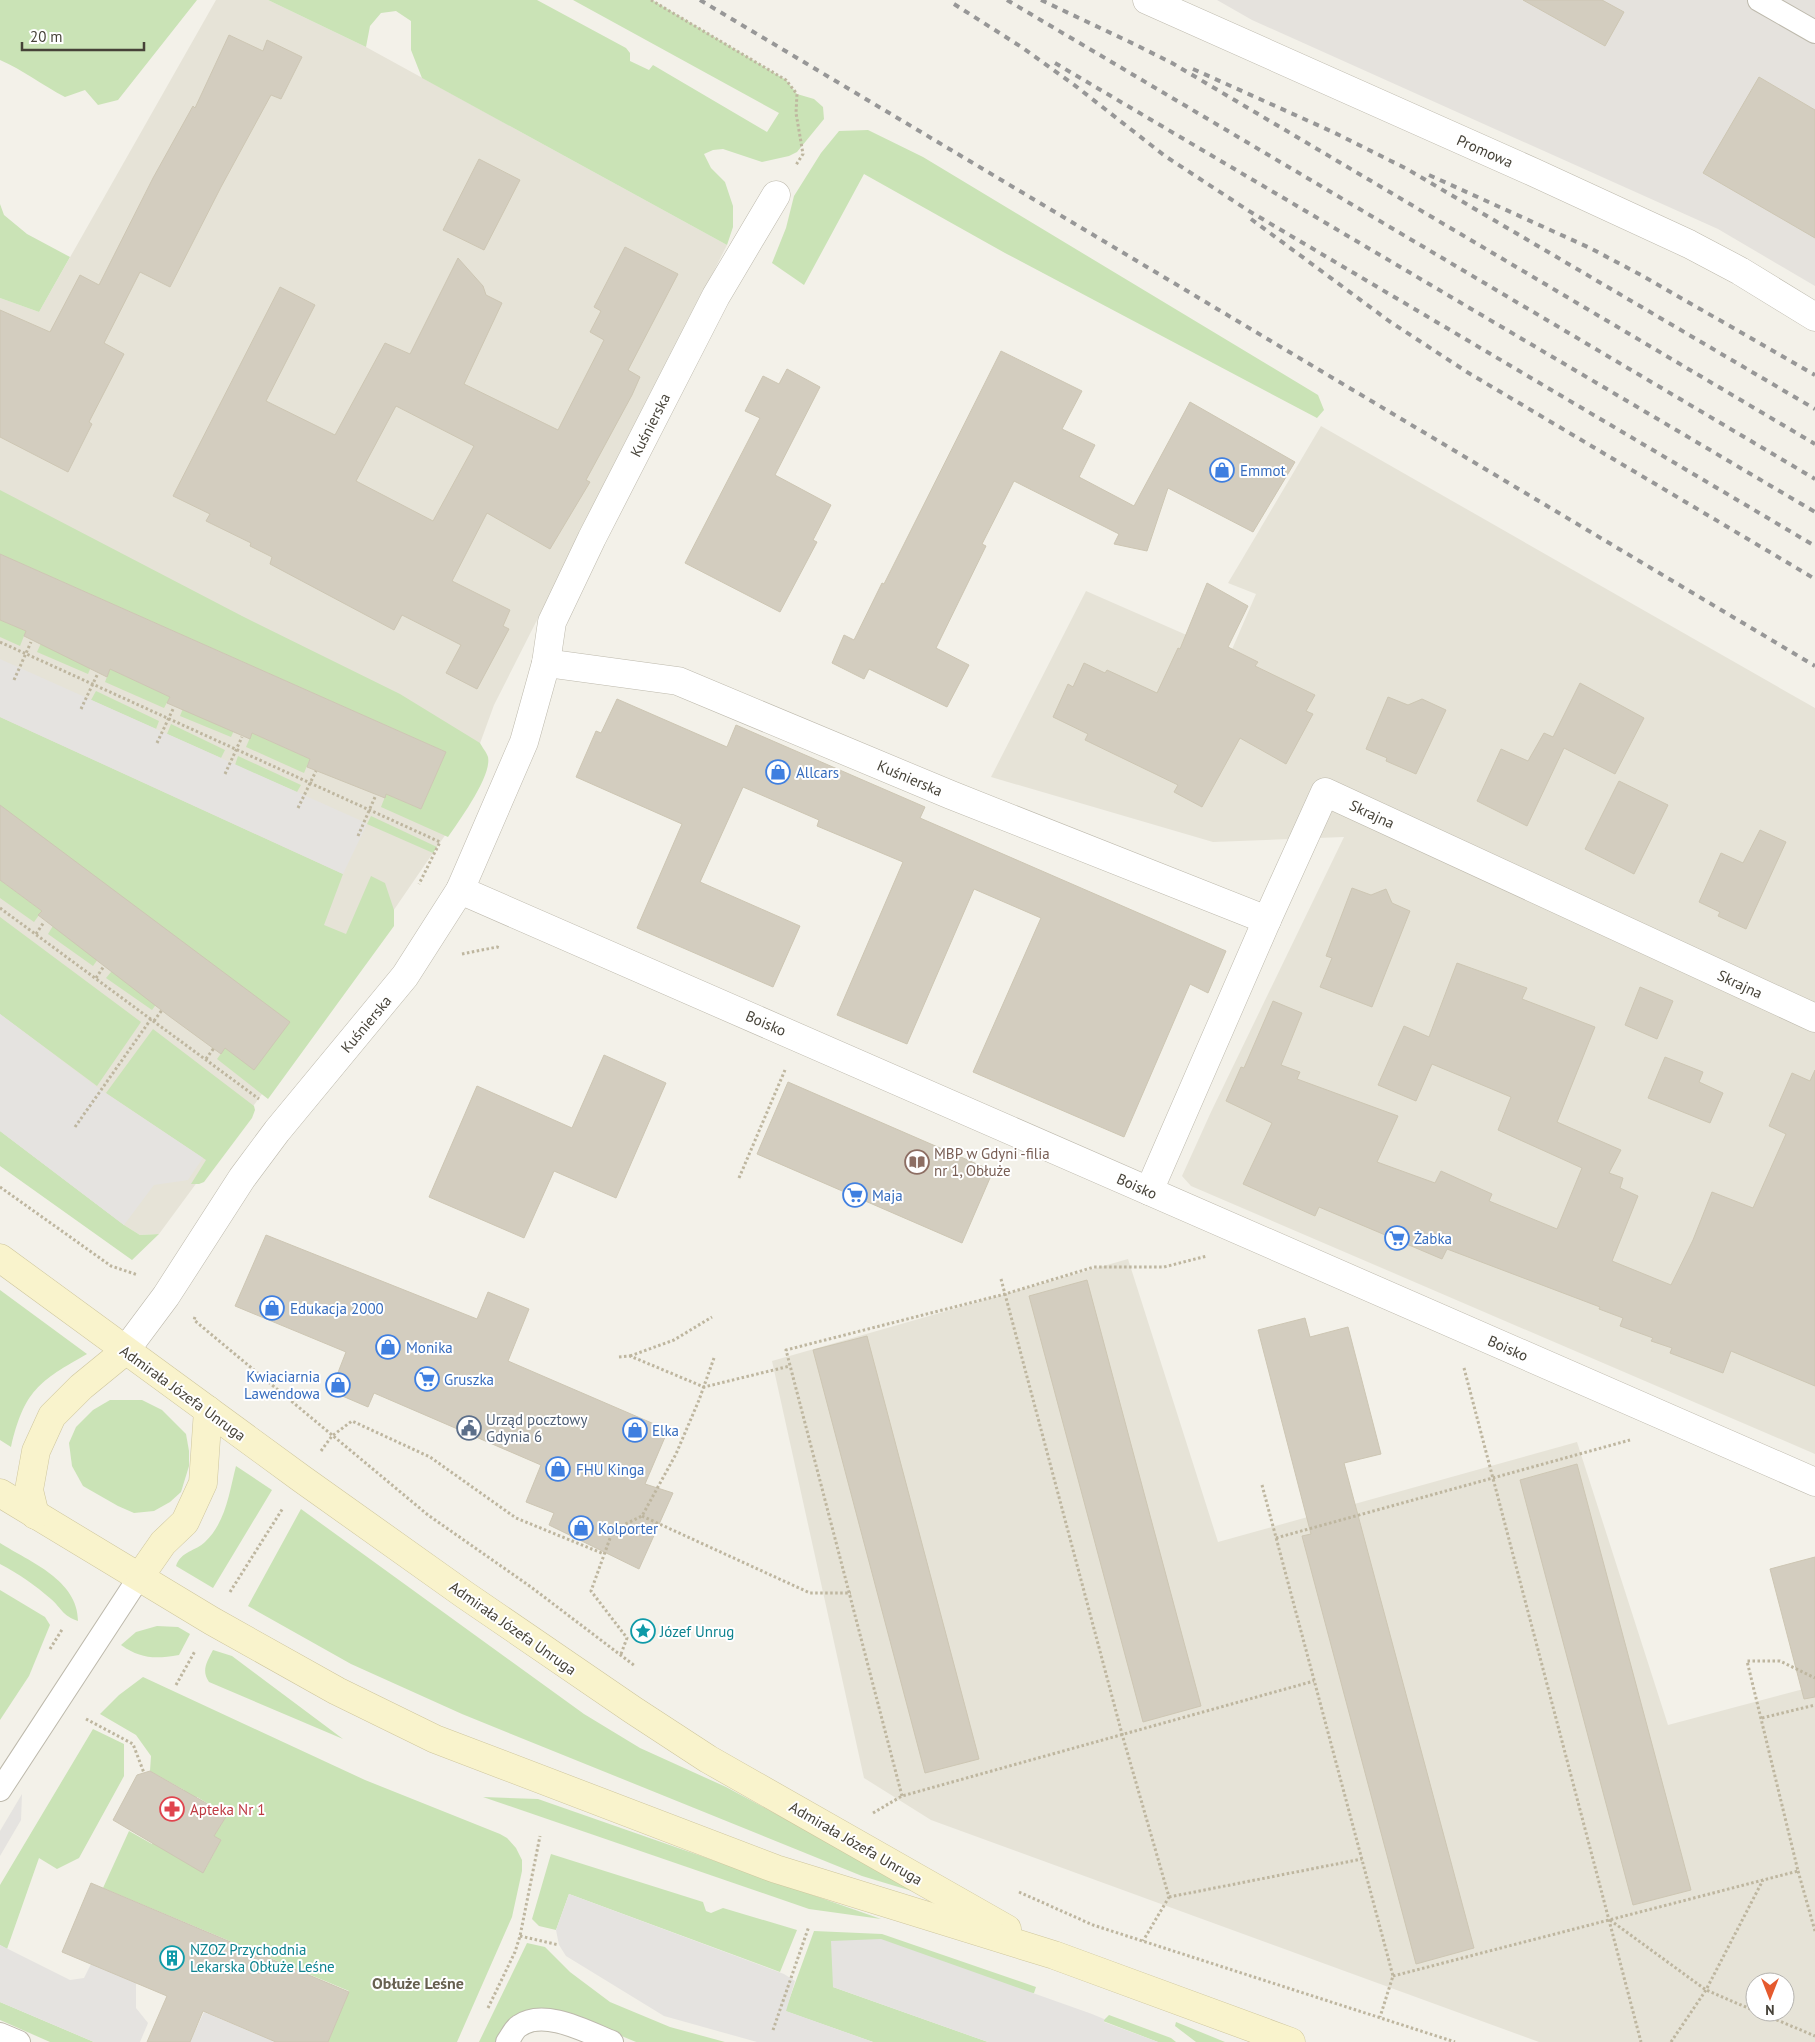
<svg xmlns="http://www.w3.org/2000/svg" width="1815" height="2042" font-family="'PT Sans',sans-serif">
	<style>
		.residential { fill: #e6e3d7; fill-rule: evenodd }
		.industrial { fill: #e5e2dd }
		.green { fill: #cae3b6 }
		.parking { fill: #e5e3e0 }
		.building { fill: #d3cdbf; stroke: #cdc6b3; fill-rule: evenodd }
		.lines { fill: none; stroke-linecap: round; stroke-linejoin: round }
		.lane-casing { stroke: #bdb9ac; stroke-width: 24 }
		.street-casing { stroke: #bdb9ac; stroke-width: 29 }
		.secondary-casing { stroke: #cec69d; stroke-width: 29 }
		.path { stroke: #beb69f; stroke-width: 3; stroke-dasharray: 2.5 2.5; stroke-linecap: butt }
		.lane { stroke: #fff; stroke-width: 22 }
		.street { stroke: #fff; stroke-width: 28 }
		.secondary { stroke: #f9f3cc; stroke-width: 28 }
		.rail { stroke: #979797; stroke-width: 4; stroke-dasharray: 6 6; stroke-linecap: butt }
		.labels { text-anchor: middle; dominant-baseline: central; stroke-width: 4; stroke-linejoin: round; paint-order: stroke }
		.street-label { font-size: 15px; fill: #464238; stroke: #fff }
		.shop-label { font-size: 15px; fill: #366cbe; stroke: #fff; text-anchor: start }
		.education-label { font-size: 15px; fill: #785e54; stroke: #fff; text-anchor: start }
		.service-label { font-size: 15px; fill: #4e5e75; stroke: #fff; text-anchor: start }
		.culture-label { font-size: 15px; fill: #0d838f; stroke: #fff; text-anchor: start }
		.health-label { font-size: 15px; fill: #be3a42; stroke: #fff; text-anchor: start }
		.neighbourhood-label { font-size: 16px; font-weight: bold; fill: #676050; stroke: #fff }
	</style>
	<rect width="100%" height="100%" fill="#f3f1e9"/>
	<!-- residential -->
	<g class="residential">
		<path d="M216 0H268L366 47 727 245 494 705 448 831 341 987 159 1234 140 1235 124 1225 0 1131V298L39 312Z"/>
		<path d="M1321 426 1815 708V1454L1191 1186 1182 1176 1211 1112 1344 837 1213 842 991 777 1086 591 1230 654 1256 594 1228 583Z"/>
		<path d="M1128 1259 1218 1542 1577 1442 1668 1725 1815 1686V2042H1539L931 1820 864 1778 772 1361ZM1755 1982H1785V2012H1755Z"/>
	</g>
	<!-- industrial -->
	<path class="industrial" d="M1217 0H1815V286L1718 229 1252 20Z"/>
	<!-- green -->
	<g class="green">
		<path d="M0 0H197L118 100 98 105 85 90 65 97C42 85 23 70 0 60Z"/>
		<path d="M268 0H537L626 48 630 53V61L649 70 653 65 767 132 779 113 573 0H652L786 80 797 94 814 99 823 107 824 119 797 152 789 156 762 162 723 149 713 150 704 154 711 168 725 182 733 206V227L727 245 422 78 411 50V21L396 11 381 13 370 26 366 47Z"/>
		<path d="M868 130 923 157 1318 395 1324 410 1317 418 1005 253 864 174 804 285 772 263 786 228 794 196 821 153 839 131Z"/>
		<path d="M0 204 4 215 27 234 70 257 39 312 0 298Z"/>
		<path d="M0 490 242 616 400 694 480 743C482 747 487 753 488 757 492 776 459 821 448 837L381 807 386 794 421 809 446 752 0 554Z"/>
		<path d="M0 620 26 631 20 646 0 637Z"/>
		<path d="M43 639 93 662 88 674 37 652Z"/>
		<path d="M110 669 170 697 164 708 105 682Z"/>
		<path d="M96 691 159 721 156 729 91 700Z"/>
		<path d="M185 703 236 726 231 737 180 716Z"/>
		<path d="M0 717 343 874 324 925 346 934 371 876 385 883 394 910V926L268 1099 217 1059 225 1048 0 805Z"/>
		<path d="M171 724 225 750 221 758 167 734Z"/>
		<path d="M252 733 310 759 304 773 246 747Z"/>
		<path d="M238 756 301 785 297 792 235 765Z"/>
		<path d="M371 816 437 847 433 853 367 824Z"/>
		<path d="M0 880 42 911 34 922 0 898Z"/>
		<path d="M0 917 141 1022 97 1086 0 1014Z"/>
		<path d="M56 921 101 955 93 966 48 934Z"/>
		<path d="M116 966 160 999 152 1010 106 978Z"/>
		<path d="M153 1029 254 1106 255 1110 252 1118 204 1182 199 1184H191L206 1160 106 1093Z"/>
		<path d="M0 1131 124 1225 140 1235 159 1234 132 1260 0 1166Z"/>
		<path d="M0 1290 87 1354C39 1381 24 1391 11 1447L0 1440Z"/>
		<path d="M110 1400H142L162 1410 186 1434 189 1451V1466L181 1492 170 1502 154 1511 134 1513 118 1506 83 1486 72 1466 69 1443 76 1427 93 1410Z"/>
		<path d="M236 1466 272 1490 213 1588 176 1566C181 1551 196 1551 205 1542 226 1522 229 1493 236 1466Z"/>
		<path d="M301 1509 584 1714 640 1748 726 1787 885 1873 915 1892 862 1876 462 1714 351 1664 248 1606Z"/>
		<path d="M0 1543C30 1562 78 1580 78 1621 63 1616 62 1609 51 1599 35 1585 19 1574 0 1564Z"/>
		<path d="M0 1590 45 1617 50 1625 29 1676 0 1720Z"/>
		<path d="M157 1626 178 1627 190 1634 179 1655C155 1659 141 1659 121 1645L136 1632Z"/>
		<path d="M213 1650 232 1656 343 1739 209 1682C201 1670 207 1662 213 1650Z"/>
		<path d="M143 1677 365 1780 500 1834 507 1838 516 1848 522 1860V1871L512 1917 457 2042H328L349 1991 103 1888 129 1831 152 1844 153 1842 178 1852 206 1868 221 1840 214 1836 227 1815 197 1797H194L184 1792V1790L150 1771 151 1756 136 1735 100 1714 119 1695Z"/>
		<path d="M93 1729 124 1744V1776L79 1858 57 1869 39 1858 7 1949 0 1945V1885Z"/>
		<path d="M483 1797 538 1799 881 1919 809 1909Z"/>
		<path d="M551 1854 703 1902 706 1911 711 1913 723 1908 797 1930 780 1972 569 1894 556 1930 539 1926 532 1919Z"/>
		<path d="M814 1931 882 1934 1036 1987 1034 1993 833 1987 988 2042H873L785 2011Z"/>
		<path d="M527 1943 545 1947 570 1972 610 2002 670 2027 725 2042H636L564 2012 514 2016 495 2042H479Z"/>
		<path d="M0 2002 94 2042H50L0 2020Z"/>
		<path d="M1109 2015 1171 2038 1176 2042H1158L1103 2021Z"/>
		<path d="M1176 2022 1225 2042H1196L1175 2026Z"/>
	</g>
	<!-- parking -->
	<g class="parking">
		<path d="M0 659 364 822 367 824 343 874 0 717Z"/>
		<path d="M0 1014 101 1090 203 1158 188 1180 154 1185 124 1225 0 1131Z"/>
		<path d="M22 1794 21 1820 0 1856V1831Z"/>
		<path d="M569 1894 784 1974 795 1981 786 2011 873 2042H757L664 2016 566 1956 559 1945 556 1930Z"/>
		<path d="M881 1939 1092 2014 1104 2019V2022L1158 2042H988L833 1987 831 1941Z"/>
		<path d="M0 1945 70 1980 84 1978 91 1964 136 1983V2008L148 2023 140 2042H94L0 2002Z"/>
		<path d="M204 2012 276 2042H190Z"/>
	</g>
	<!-- building -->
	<g class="building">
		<path d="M1523 0H1602L1624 12 1605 46Z"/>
		<path d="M229 35 263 51 267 40 302 57 281 99 271 95 221 187 170 287 140 272 104 343 124 354 89 422 92 424 68 472 0 437V310L50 332 80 275 99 285 153 178 193 106 195 108Z"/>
		<path d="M1759 77 1815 110V238L1703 173Z"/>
		<path d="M479 159 520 180 484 250 443 230Z"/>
		<path d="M625 247 678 274 628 370 640 377 632 395 586 480 590 482 550 549 487 513 452 581 510 610 503 626 509 629 477 689 446 673 461 645 402 615 394 630 270 564 272 557 250 546 251 543 206 521 210 514 173 496 280 287 315 305 266 401 335 435 385 343 410 354 458 258 483 286 486 295 502 303 464 384 558 430 604 340 590 332 601 311 594 307ZM396 406 474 446 433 521 356 481Z"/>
		<path d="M1001 351 1082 391 1062 429 1095 445 1079 477 1134 506 1190 402 1295 462 1253 532 1168 488 1147 551 1114 544 1119 534 1014 481 982 544 986 546 936 648 969 665 947 707 869 669 864 679 832 663 844 635 854 640 882 583 884 584Z"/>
		<path d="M787 369 820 387 775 475 831 505 813 540 817 542 780 612 685 563 760 418 745 411 763 376 779 384Z"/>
		<path d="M0 554 446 752 421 809 386 794 385 798 307 767 310 759 252 733 250 739 167 703 170 697 110 669 107 677 24 636 26 631 0 620Z"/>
		<path d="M1207 583 1248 606 1228 647 1258 662 1255 666 1315 695 1306 711 1313 714 1286 764 1240 738 1202 807 1174 792 1178 785 1085 740 1088 734 1053 717 1068 684 1073 687 1084 663 1105 673 1107 670 1157 693 1178 648 1180 649Z"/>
		<path d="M1580 683 1644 718 1615 774 1564 748 1527 826 1477 801 1501 749 1528 761 1544 733 1553 737Z"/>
		<path d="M1388 697 1408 705 1422 699 1446 710 1416 774 1386 761 1387 758 1366 749Z"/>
		<path d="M617 699 727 747 736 725 925 807 920 818 1226 951 1208 993 1190 984 1124 1137 973 1072 1041 918 974 889 907 1044 837 1015 903 862 817 826 819 820 743 787 700 882 800 926 773 987 637 928 682 824 576 777 596 731 601 733Z"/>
		<path d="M1619 781 1668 805 1634 874 1585 849Z"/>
		<path d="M0 805 290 1022 254 1070 225 1048 221 1054 169 1016 38 915 42 911 0 880Z"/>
		<path d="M1760 830 1786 842 1746 929 1718 916 1720 912 1699 902 1721 853 1743 863Z"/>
		<path d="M1352 888 1371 895 1386 889 1392 903 1410 911 1372 1007 1320 987 1332 958 1326 956Z"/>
		<path d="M1457 963 1527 988 1522 999 1595 1027 1557 1122 1621 1150 1609 1173 1623 1178 1620 1188 1638 1196 1612 1261 1671 1285 1693 1240 1712 1192 1753 1208 1786 1134 1769 1126 1792 1073 1810 1081 1815 1070V1386L1731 1351 1723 1373 1670 1353 1672 1348 1651 1341 1653 1338 1620 1326 1623 1318 1599 1309 1600 1307 1447 1249 1442 1259 1319 1207 1315 1216 1243 1184 1272 1123 1226 1101 1241 1067 1244 1068 1273 1001 1302 1013 1281 1065 1300 1072 1297 1079 1398 1116 1377 1162 1435 1183 1441 1171 1492 1194 1489 1201 1557 1229 1582 1168 1498 1130 1511 1097 1432 1064 1416 1101 1378 1085 1404 1026 1429 1037Z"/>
		<path d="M1640 987 1673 1001 1657 1039 1625 1025Z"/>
		<path d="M604 1055 666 1083 616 1198 554 1171 524 1238 429 1197 477 1086 572 1128Z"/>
		<path d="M1665 1057 1703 1072 1699 1082 1723 1093 1710 1123 1648 1098Z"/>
		<path d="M788 1082 993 1171 962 1243 757 1154Z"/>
		<path d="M266 1235 477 1319 488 1292 529 1309 508 1361 668 1430 645 1484 673 1493 639 1569 549 1525 554 1513 526 1502 541 1465 374 1393 368 1407 333 1392 334 1390 332 1388 346 1352 235 1306Z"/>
		<path d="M1087 1280 1201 1706 1143 1722 1029 1296Z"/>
		<path d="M1305 1318 1310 1337 1348 1327 1381 1454 1344 1463 1474 1948 1416 1964 1302 1536 1311 1534 1258 1330Z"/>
		<path d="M867 1336 979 1759 925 1773 813 1350Z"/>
		<path d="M1577 1464 1691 1890 1633 1905 1520 1480Z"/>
		<path d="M1815 1557V1697L1804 1699 1770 1569Z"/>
		<path d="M150 1771 227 1815 214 1836 221 1840 203 1873 113 1820 137 1775Z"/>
		<path d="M91 1883 349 1992 328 2042H276L203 2011 190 2042H147L167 1996 62 1952Z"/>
	</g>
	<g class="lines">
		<!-- lane casing -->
		<g class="lane-casing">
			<g id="lane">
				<path d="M1759 0 1815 32"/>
				<path d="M0 1790 140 1576"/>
				<path d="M0 2034 19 2042"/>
				<path d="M507 2042C511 2037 514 2029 519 2026 544 2008 587 2032 612 2042"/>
			</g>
		</g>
		<!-- street casing -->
		<g class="street-casing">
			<g id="street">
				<path d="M1147 0 1533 172 1689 244 1740 271 1815 317"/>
				<path d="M546 663 678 681 951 795 1267 920"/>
				<path d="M460 890 1815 1482"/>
				<path d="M1149 1191 1267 920 1325 792 1815 1018"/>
				<path d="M125 1351 166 1296 242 1178 277 1131 405 976 460 890 524 742 546 663 552 622 592 538 716 296 776 195"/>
			</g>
		</g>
		<!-- secondary casing -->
		<g class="secondary-casing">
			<g id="secondary">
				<path d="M0 1258 302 1479 465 1595 633 1710 708 1759 1007 1929"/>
				<path d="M0 1493 212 1621 337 1691 435 1739 776 1869 1054 1955 1291 2042"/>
				<path d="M35 1515 29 1490 36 1451 52 1416 81 1387 125 1351"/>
				<path d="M140 1576 163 1543 185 1522 203 1483 208 1410"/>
			</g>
		</g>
		<!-- path -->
		<g class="path">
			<path d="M651 0 786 80 797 94 796 113 803 154 796 165"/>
			<path d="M0 642 440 842 419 884"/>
			<path d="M14 680 31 642"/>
			<path d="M81 709 98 673"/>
			<path d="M157 743 174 707"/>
			<path d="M225 774 242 737"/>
			<path d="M298 808 316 771"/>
			<path d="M358 836 375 797"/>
			<path d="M0 908 259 1099"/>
			<path d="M36 934 44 922"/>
			<path d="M462 954 497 947 500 948"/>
			<path d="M96 978 104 966"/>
			<path d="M154 1021 162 1010"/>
			<path d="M206 1059 214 1048"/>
			<path d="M75 1127 151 1019"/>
			<path d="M739 1178 785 1070"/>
			<path d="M0 1187 111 1266 138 1275"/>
			<path d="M1001 1279 1122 1734 1169 1897 1143 1941"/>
			<path d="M195 1317 194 1320 428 1515 531 1587 635 1666"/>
			<path d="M630 1356 674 1340 712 1317"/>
			<path d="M619 1357 630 1356 704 1387 790 1366"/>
			<path d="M1464 1368 1641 2042"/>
			<path d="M321 1451 332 1436 352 1421 430 1457 516 1518 604 1554"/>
			<path d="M1262 1485 1393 1976 1380 2017"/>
			<path d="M642 1516 810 1593H851"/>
			<path d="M1276 1538 1630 1440"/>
			<path d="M230 1592 283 1508"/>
			<path d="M50 1649 63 1628"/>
			<path d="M621 1654 627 1638 591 1591 613 1530 642 1516 676 1454 699 1400 714 1358"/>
			<path d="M176 1685 195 1651"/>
			<path d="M1762 1718 1815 1705"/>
			<path d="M86 1719 133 1744 144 1773"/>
			<path d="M902 1796 786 1350 1005 1294 1094 1267H1164L1207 1256"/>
			<path d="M873 1813 902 1796 1314 1681"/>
			<path d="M1798 1871 1815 1931"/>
			<path d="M1019 1892 1093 1925 1455 2042"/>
			<path d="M1169 1897 1362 1859"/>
			<path d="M1610 1920 1706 1990 1755 2011"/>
			<path d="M520 1936 559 1945"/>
			<path d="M1393 1976 1798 1871 1747 1661H1780L1815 1678"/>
			<path d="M488 2008 515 1952 520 1936 540 1836"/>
			<path d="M1758 2012 1815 2036"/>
			<path d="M773 2030 809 1926"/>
			<path d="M1671 2042 1706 1990 1763 1880"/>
		</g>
		<!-- lane -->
		<use href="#lane" class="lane"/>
		<!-- street -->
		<use href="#street" class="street"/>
		<!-- secondary -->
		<use href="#secondary" class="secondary"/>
		<!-- rail -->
		<g class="rail">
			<path d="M700 0 1815 666"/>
			<path d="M1007 0 1815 479"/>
			<path d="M1041 0 1134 44 1172 63 1815 444"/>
			<path d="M954 4 1023 48 1073 84 1165 156 1249 211 1815 546"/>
			<path d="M1055 63 1815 512"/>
			<path d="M1193 69 1333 132 1407 169 1815 409"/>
			<path d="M1429 175 1590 248 1641 275 1815 375"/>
			<path d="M1251 219 1389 321 1467 372 1815 579"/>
		</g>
	</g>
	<!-- icons -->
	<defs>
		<g id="shop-ring" transform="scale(1.25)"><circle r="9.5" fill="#fff" stroke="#3f7fe0" stroke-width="1.5"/><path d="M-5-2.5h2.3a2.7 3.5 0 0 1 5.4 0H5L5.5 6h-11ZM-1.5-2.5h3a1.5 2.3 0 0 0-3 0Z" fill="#3f7fe0"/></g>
		<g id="library-ring" transform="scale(1.25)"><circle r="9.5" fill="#fff" stroke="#8d6e63" stroke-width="1.5"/><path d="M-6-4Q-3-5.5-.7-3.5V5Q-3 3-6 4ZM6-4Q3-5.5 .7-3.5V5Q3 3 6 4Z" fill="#8d6e63"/></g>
		<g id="supermarket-ring" transform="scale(1.25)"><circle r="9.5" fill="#fff" stroke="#3f7fe0" stroke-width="1.5"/><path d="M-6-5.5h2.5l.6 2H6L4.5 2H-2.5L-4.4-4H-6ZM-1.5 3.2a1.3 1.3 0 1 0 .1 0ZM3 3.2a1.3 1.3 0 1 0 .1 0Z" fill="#3f7fe0"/></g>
		<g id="civic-ring" transform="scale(1.25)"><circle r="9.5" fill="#fff" stroke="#5c6f8a" stroke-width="1.5"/><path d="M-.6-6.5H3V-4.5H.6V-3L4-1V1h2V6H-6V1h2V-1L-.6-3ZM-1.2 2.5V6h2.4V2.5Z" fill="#5c6f8a"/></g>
		<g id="sight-ring" transform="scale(1.25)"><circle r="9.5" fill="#fff" stroke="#0f9aa8" stroke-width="1.5"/><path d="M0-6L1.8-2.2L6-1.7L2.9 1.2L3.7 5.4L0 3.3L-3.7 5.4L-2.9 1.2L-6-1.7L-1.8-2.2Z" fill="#0f9aa8"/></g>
		<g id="pharmacy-ring" transform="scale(1.25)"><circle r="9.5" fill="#fff" stroke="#e0444e" stroke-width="1.5"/><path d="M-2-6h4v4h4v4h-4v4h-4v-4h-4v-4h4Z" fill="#e0444e"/></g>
		<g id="building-ring" transform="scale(1.25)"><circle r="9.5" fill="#fff" stroke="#0f9aa8" stroke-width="1.5"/><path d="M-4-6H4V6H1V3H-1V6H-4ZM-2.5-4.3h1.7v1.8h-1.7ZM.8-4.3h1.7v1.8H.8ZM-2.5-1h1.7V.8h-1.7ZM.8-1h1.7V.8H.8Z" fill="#0f9aa8"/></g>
	</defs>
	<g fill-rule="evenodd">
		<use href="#shop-ring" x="1222" y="470"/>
		<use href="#shop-ring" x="778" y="772"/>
		<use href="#library-ring" x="917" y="1162"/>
		<use href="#supermarket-ring" x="855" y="1195"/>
		<use href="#supermarket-ring" x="1397" y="1238"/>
		<use href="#shop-ring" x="272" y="1308"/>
		<use href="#shop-ring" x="388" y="1347"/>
		<use href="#supermarket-ring" x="427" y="1379"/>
		<use href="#shop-ring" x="338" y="1385"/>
		<use href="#civic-ring" x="469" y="1428"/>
		<use href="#shop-ring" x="635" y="1430"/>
		<use href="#shop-ring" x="558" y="1469"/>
		<use href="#shop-ring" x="581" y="1528"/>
		<use href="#sight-ring" x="643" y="1631"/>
		<use href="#pharmacy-ring" x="172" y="1809"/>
		<use href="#building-ring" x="172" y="1958"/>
	</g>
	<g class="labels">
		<!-- street labels -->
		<g class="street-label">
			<text transform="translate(1485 151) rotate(24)">Promowa</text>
			<text transform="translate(650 425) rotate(-63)">Kuśnierska</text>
			<text transform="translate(910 778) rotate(23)">Kuśnierska</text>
			<text transform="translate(1372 814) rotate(25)">Skrajna</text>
			<text transform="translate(1740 984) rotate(25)">Skrajna</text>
			<text transform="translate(766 1023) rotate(23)">Boisko</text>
			<text transform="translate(366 1024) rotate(-50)">Kuśnierska</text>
			<text transform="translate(1137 1186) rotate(24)">Boisko</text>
			<text transform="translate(1508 1348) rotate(24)">Boisko</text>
			<text transform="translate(183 1393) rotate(36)">Admirała Józefa Unruga</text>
			<text transform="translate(513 1628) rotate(35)">Admirała Józefa Unruga</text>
			<text transform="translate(856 1843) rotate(30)">Admirała Józefa Unruga</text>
		</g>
		<!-- shop labels -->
		<g class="shop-label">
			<text x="1240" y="470">Emmot</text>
			<text x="796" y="772">Allcars</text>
			<text x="872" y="1195">Maja</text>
			<text x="1414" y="1238">Żabka</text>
			<text x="290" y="1308">Edukacja 2000</text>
			<text x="406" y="1347">Monika</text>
			<text x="320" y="1376" text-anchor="end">Kwiaciarnia<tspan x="320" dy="17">Lawendowa</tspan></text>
			<text x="444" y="1379">Gruszka</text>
			<text x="652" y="1430">Elka</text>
			<text x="576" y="1469">FHU Kinga</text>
			<text x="598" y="1528">Kolporter</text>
		</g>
		<!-- education labels -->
		<g class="education-label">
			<text x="934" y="1153">MBP w Gdyni -filia<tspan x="934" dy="17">nr 1, Obłuże</tspan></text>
		</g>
		<!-- service labels -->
		<g class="service-label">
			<text x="486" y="1419">Urząd pocztowy<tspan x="486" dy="17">Gdynia 6</tspan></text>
		</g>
		<!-- culture labels -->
		<g class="culture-label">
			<text x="660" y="1631">Józef Unrug</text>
			<text x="190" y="1949">NZOZ Przychodnia<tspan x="190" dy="17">Lekarska Obłuże Leśne</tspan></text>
		</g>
		<!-- health labels -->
		<g class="health-label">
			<text x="190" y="1809">Apteka Nr 1</text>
		</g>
		<!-- neighbourhood labels -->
		<g class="neighbourhood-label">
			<text x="418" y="1983">Obłuże Leśne</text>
		</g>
	</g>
	<!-- north arrow -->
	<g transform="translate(1770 1997) rotate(180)"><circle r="24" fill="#ffffff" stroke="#b5b3af"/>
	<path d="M0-4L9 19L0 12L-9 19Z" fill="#e55a2e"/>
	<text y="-8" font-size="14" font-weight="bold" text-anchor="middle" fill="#464238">N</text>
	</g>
	<!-- scale -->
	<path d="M22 42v8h122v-8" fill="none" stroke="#464238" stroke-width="2.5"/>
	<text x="30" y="42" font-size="15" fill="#464238" stroke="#ffffff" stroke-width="4" paint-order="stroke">20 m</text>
</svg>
